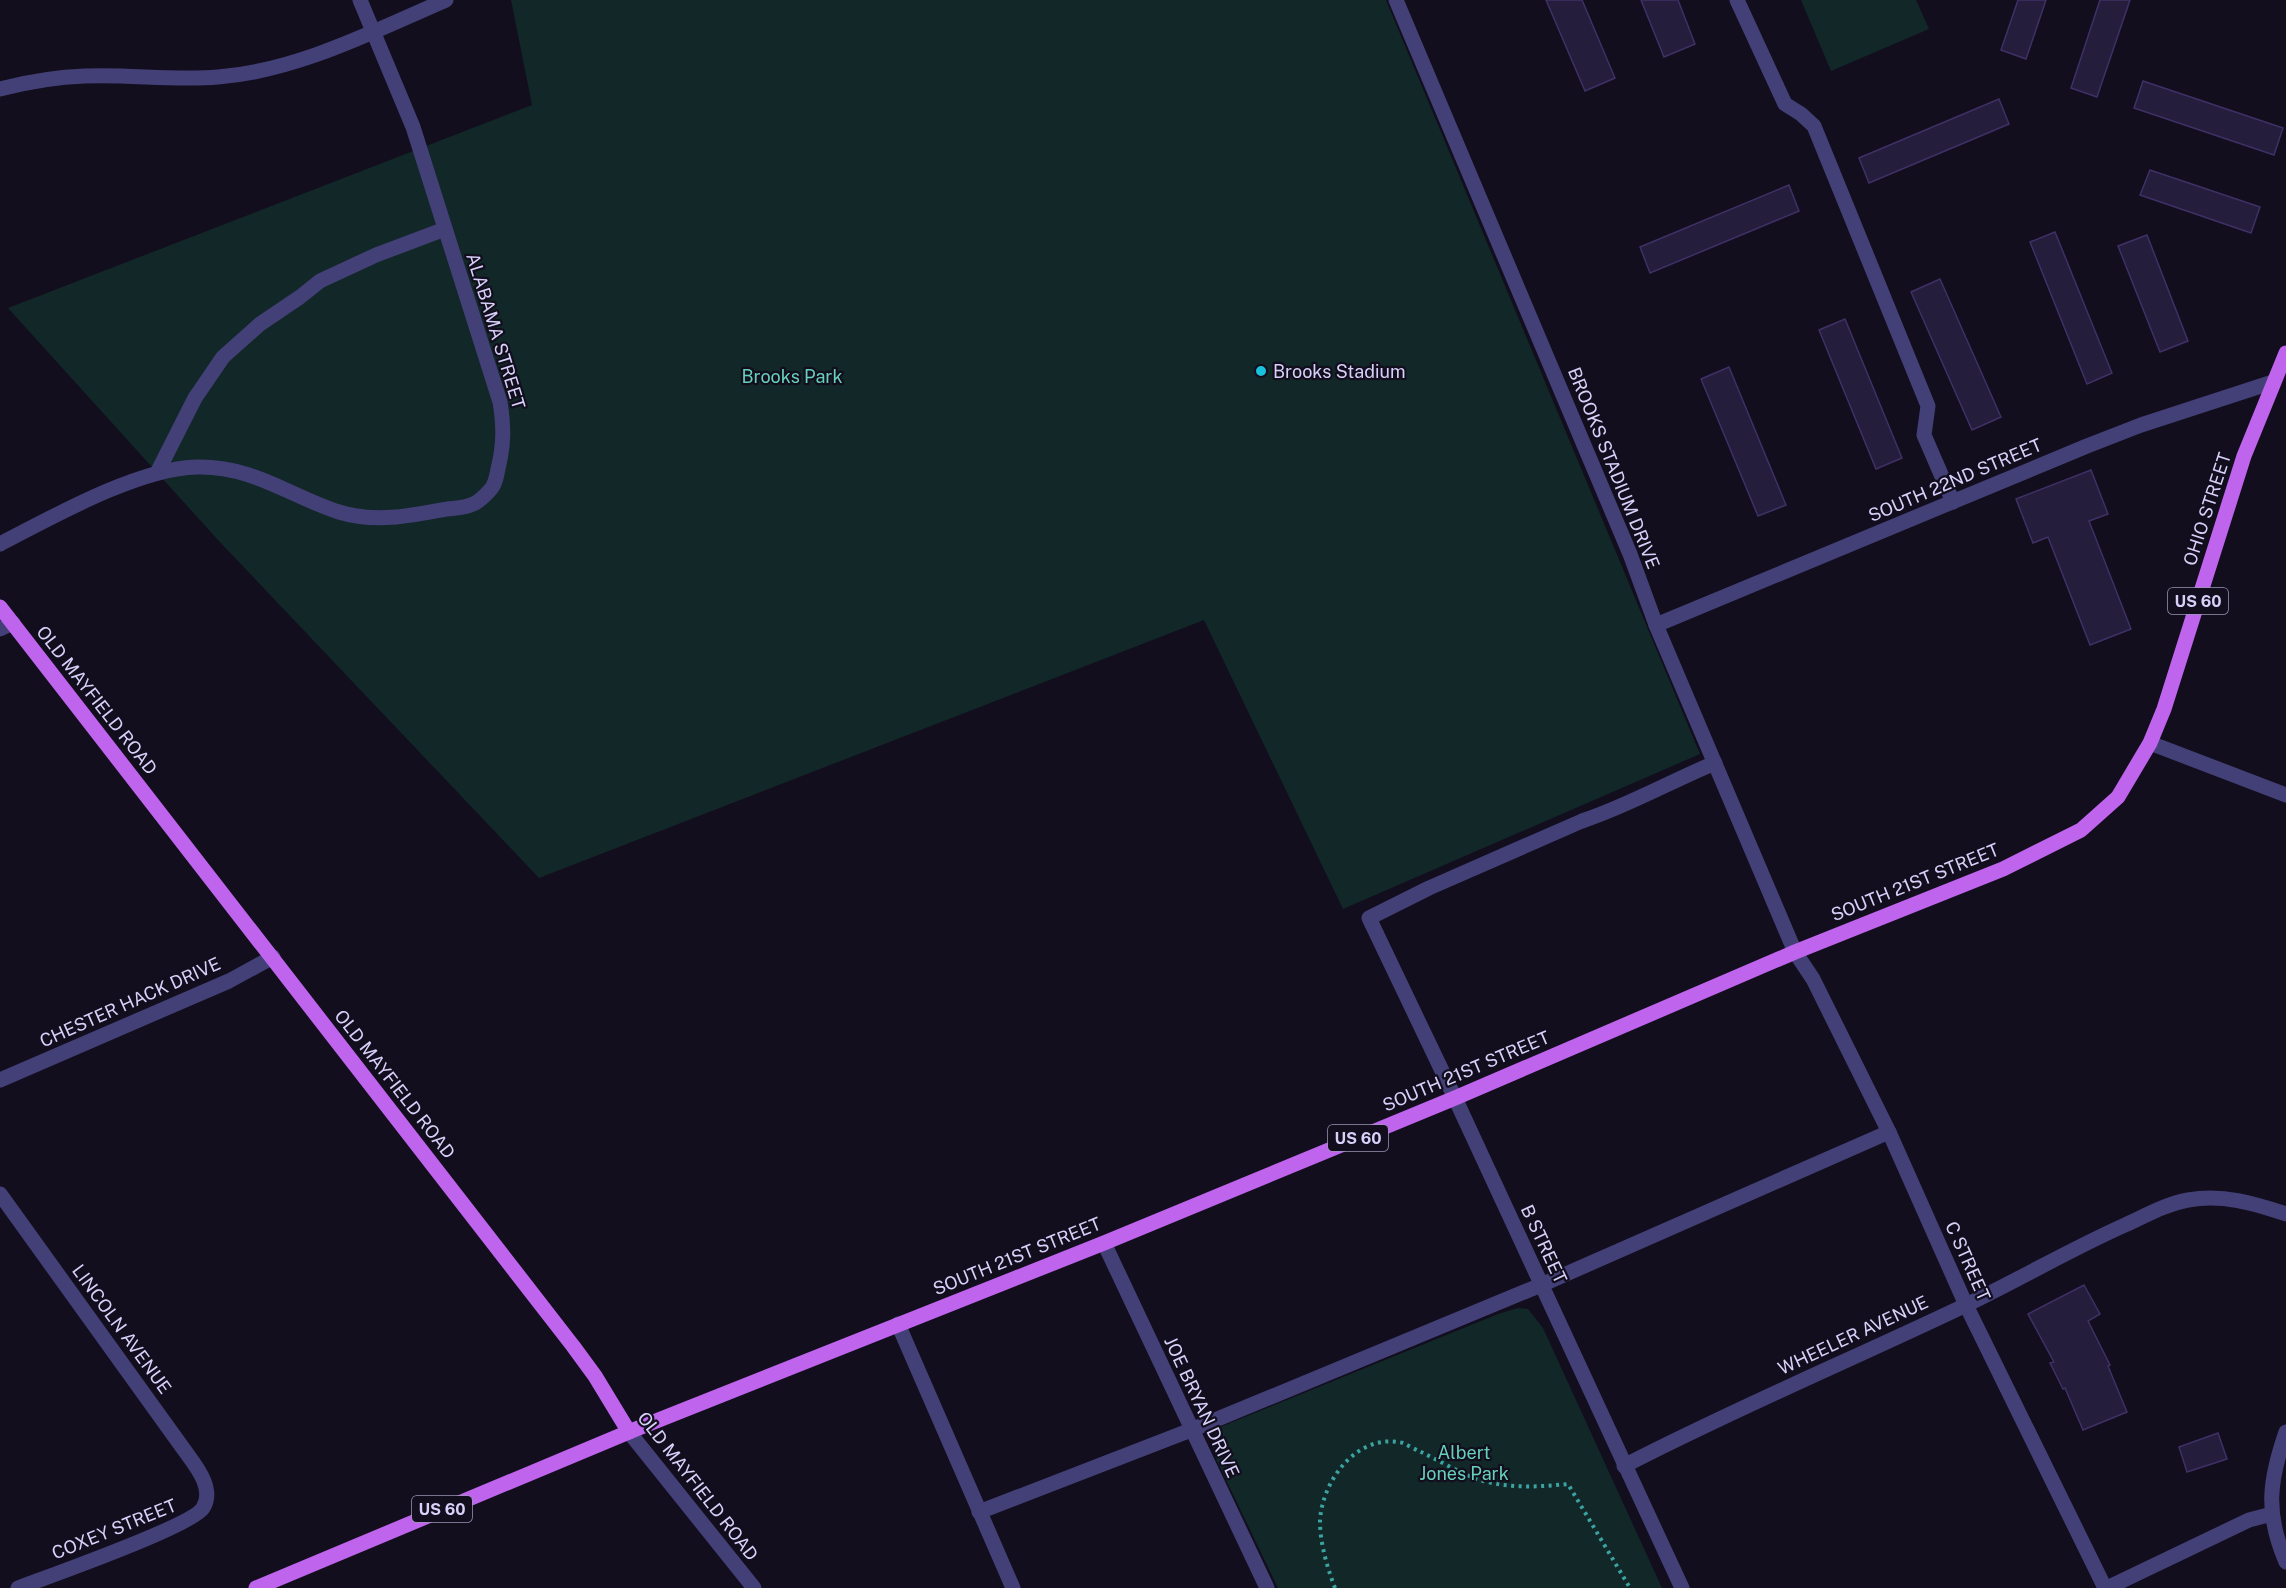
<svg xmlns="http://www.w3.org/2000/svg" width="2286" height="1588" font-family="'Public Sans',sans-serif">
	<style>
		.green { fill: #122727 }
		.building { fill: #241d3c; stroke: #3e3166; stroke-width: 1.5 }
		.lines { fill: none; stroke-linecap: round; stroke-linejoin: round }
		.path { stroke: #3ba3a1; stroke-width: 4; stroke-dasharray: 3 4.5; stroke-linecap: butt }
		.minor { stroke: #433f77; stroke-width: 15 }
		.major { stroke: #bf64ed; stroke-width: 15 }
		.poi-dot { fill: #1ac1dc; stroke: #120e1e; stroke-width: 2 }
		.labels { text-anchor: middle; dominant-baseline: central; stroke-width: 4.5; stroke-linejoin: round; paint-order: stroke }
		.shield { fill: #120e1e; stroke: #9c96b7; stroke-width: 1.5 }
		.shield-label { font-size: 16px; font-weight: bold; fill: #d7d1f9 }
		.street-label { font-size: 18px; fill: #d7d1f9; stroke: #120e1e }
		.poi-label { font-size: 18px; fill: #d7d1f9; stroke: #120e1e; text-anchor: start }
		.park-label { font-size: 18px; fill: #66d0ba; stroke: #120e1e }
	</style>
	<rect width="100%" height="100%" fill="#120e1e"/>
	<!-- green -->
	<g class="green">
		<path d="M511 0H1386L1700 754 1343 909 1204 620 539 878 218 540 8 308 532 105Z"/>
		<path d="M1801 0H1916L1929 29 1831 71Z"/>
		<path d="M1518 1308 1528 1309 1543 1328 1662 1588H1278L1216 1459C1212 1446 1212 1439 1218 1428L1498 1314Z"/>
	</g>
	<!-- building -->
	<g class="building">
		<path d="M1546 0H1582L1615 78 1585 91Z"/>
		<path d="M1641 0H1678L1695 44 1664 57Z"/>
		<path d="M2018 0H2046L2026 59 2001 50Z"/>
		<path d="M2100 0H2130L2097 97 2071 88Z"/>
		<path d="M2143 81 2283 128 2274 155 2134 108Z"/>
		<path d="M1999 99 2009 124 1869 183 1859 158Z"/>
		<path d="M2150 170 2260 207 2251 233 2140 195Z"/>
		<path d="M1789 185 1799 211 1650 273 1640 247Z"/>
		<path d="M2055 232 2112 373 2087 384 2030 242Z"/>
		<path d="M2147 235 2188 341 2160 352 2118 246Z"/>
		<path d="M1940 279 2001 417 1972 430 1911 292Z"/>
		<path d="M1845 319 1902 458 1876 469 1819 330Z"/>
		<path d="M1729 367 1786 505 1758 516 1701 379Z"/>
		<path d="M2091 470 2108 514 2089 521 2131 629 2090 645 2048 537 2033 543 2016 499Z"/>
		<path d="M2084 1285 2100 1314 2088 1321 2110 1365 2108 1366 2127 1412 2083 1430 2065 1388 2063 1389 2050 1363 2054 1362 2028 1314Z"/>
		<path d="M2218 1433 2227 1459 2187 1472 2179 1447Z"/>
	</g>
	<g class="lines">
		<!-- path -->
		<path class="path" d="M1335 1588C1327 1567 1320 1543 1320 1521 1322 1480 1358 1432 1403 1443 1408 1445 1414 1449 1419 1451 1438 1460 1458 1472 1477 1479 1507 1489 1538 1487 1568 1484L1630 1588"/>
		<!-- minor -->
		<g class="minor">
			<path d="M1396 0 1630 554 1656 625 1795 952 1813 979 1889 1132 1966 1305 2105 1588"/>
			<path d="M1737 0 1785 104 1801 114 1814 126 1928 406 1924 435 1953 502"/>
			<path d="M0 89C27 82 57 77 85 76 130 74 174 81 218 77 297 71 374 31 446 0"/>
			<path d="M157 473 195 398 223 357 260 324 300 297 320 281 376 255 445 229"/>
			<path d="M0 544C52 517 139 468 197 467 254 466 289 496 339 512 375 523 410 516 447 509 455 508 466 508 473 504 479 502 490 491 493 486 496 481 497 474 498 469 504 445 504 426 500 402L413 127 360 0"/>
			<path d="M1656 625 2087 446 2141 425 2273 382"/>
			<path d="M0 629 13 623"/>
			<path d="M2150 743 2286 795"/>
			<path d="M0 1080 229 981 273 957"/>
			<path d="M0 1194 185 1451C196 1466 215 1489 203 1508 192 1526 47 1577 18 1588"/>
			<path d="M1104 1243 1267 1588"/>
			<path d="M898 1324 1013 1588"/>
			<path d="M629 1432 754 1588"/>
			<path d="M2286 1432C2269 1481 2265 1513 2286 1562"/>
			<path d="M1624 1466C1736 1408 1853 1359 1966 1305 2020 1279 2071 1249 2125 1225 2145 1216 2166 1204 2188 1200 2223 1194 2253 1203 2286 1214"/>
			<path d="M979 1512 1191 1430 1541 1285 1889 1132"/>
			<path d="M1682 1588 1455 1098 1369 918 1429 888 1582 821C1628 806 1671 781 1715 763"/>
			<path d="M2107 1588 2249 1520 2272 1514"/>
		</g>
		<!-- major -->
		<g class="major">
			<path d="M0 607 573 1346 595 1376 629 1432"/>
			<path d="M256 1588 636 1429 1104 1243 1455 1098 1795 952 2003 869 2081 830 2118 797 2150 743 2164 709 2244 456 2286 353"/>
		</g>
	</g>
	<!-- markers -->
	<circle class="poi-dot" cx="1261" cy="371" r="6"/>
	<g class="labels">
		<!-- shield labels -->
		<g class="shield">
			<rect x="2168" y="588" width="60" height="26" rx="4.5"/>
			<rect x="1328" y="1125" width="60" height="26" rx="4.5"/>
			<rect x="412" y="1496" width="60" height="26" rx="4.5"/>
		</g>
		<g class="shield-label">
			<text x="2198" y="601">US 60</text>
			<text x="1358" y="1138">US 60</text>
			<text x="442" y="1509">US 60</text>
		</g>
		<!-- street labels -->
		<g class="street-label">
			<text transform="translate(496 331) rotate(73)">ALABAMA STREET</text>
			<text transform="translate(1614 468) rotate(68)">BROOKS STADIUM DRIVE</text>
			<text transform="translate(1955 480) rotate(-23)">SOUTH 22ND STREET</text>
			<text transform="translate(2207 509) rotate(-72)">OHIO STREET</text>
			<text transform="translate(97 700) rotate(52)">OLD MAYFIELD ROAD</text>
			<text transform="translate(1915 882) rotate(-22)">SOUTH 21ST STREET</text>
			<text transform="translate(130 1002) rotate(-24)">CHESTER HACK DRIVE</text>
			<text transform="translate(1466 1071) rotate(-23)">SOUTH 21ST STREET</text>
			<text transform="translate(395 1084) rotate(52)">OLD MAYFIELD ROAD</text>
			<text transform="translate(1544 1244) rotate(65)">B STREET</text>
			<text transform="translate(1017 1256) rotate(-22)">SOUTH 21ST STREET</text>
			<text transform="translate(1968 1261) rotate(66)">C STREET</text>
			<text transform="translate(122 1329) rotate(54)">LINCOLN AVENUE</text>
			<text transform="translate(1853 1335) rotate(-25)">WHEELER AVENUE</text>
			<text transform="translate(1202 1407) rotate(65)">JOE BRYAN DRIVE</text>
			<text transform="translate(698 1486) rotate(52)">OLD MAYFIELD ROAD</text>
			<text transform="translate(114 1529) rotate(-22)">COXEY STREET</text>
		</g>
		<!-- poi labels -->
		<g class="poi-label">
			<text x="1273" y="371">Brooks Stadium</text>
		</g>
		<!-- park labels -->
		<g class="park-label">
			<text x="792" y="376">Brooks Park</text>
			<text x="1464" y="1452">Albert<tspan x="1464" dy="21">Jones Park</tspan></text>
		</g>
	</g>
</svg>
